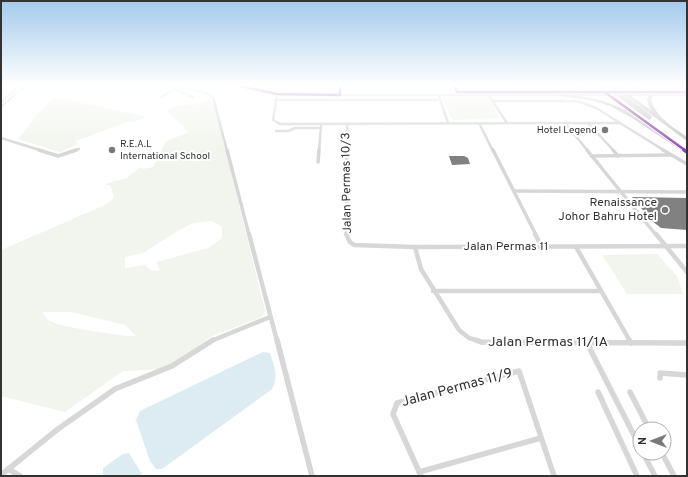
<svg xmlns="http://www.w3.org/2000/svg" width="688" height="477" font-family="Overpass,sans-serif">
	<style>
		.green { fill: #f1f5ed; fill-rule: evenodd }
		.water { fill: #ddebf3 }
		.building { fill: #818181 }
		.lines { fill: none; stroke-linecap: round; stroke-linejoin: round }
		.minor-far3 { stroke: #d7d7d7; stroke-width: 2.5 }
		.minor-far2 { stroke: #d7d7d7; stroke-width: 3.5 }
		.minor-far1 { stroke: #d7d7d7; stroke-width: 4.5 }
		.minor { stroke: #d7d7d7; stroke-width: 5.5 }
		.tertiary { fill: #d7d7d7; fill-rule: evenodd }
		.primary { fill: #cacaca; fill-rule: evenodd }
		.trunk { fill: #c7c7c7; fill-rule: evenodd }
		.trunk-bridge { stroke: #c7c7c7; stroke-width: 5 }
		.bus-1-far1-casing { stroke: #fff; stroke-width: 4.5 }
		.bus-1-casing { stroke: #fff; stroke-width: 6 }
		.bus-1-far1 { stroke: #8e44ad; stroke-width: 2.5 }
		.bus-1 { stroke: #8e44ad; stroke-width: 3.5 }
		.poi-dot { fill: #7a7a7a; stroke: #fff; stroke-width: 1.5 }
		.labels { text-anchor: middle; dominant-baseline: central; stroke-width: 4; stroke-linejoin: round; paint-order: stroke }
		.far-poi-label { font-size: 10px; fill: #333; stroke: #fff; text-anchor: end }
		.street-label { font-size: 12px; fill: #333; stroke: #fff }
		.poi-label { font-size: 12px; fill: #333; stroke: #fff; text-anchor: end }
		.near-street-label { font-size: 14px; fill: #333; stroke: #fff }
	</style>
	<rect width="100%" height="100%" fill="#fff"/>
	<!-- green -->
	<g class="green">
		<path d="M486 96 500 118 454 120 451 118 442 97Z"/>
		<path d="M55 97 147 117 134 122H127L76 141 78 144 60 152 18 139 39 112Z"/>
		<path d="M207 100H213L265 311 262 317 212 336 166 369 123 371 65 412 1 396V250L105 205 114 198 111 186 105 184 127 178 140 167 143 169 153 167 166 141 189 132 166 110C179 102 193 108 207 100ZM212 221 222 227V238L209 248 156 262 160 270 152 271 145 265 125 268V257L143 253 176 232 193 223ZM42 312H71L125 325 136 336C125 337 59 327 50 321 47 319 44 315 42 312Z"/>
		<path d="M657 254 677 276 683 294H627L602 255Z"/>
	</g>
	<!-- water -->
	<g class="water">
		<path d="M263 352 270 353C274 366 279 376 272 389L162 469H156L150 461 136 420 140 411Z"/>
		<path d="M129 453 143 476H103V468L123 454Z"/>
	</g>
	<!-- building -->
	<g class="building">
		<path d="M449 156H464L468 158 470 164 452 165Z"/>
		<path d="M632 197 687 198V230L661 228 652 221Z"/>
	</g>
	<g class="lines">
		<!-- minor-far3 -->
		<g class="minor-far3">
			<path d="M167 85 207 93 213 97 227 151"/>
			<path d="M169 87 193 97"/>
			<path d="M277 94 273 120 280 124 620 123"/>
			<path d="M439 96 448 123"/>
			<path d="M489 96 507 123"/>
			<path d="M161 97 173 90"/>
			<path d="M275 100H437"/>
			<path d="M493 101H577L596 108 665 151"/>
			<path d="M1 102 20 85"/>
			<path d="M1 107 26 85"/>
			<path d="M479 123 493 151"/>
			<path d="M565 123 588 151"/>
			<path d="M588 123 614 151"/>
			<path d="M276 131H288L295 128H321"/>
			<path d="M1 138 43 151"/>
			<path d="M73 151 79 149"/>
			<path d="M319 151 321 126"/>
			<path d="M347 151V124"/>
		</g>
		<!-- minor-far2 -->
		<g class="minor-far2">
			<path d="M39 150 58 156 76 150"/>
			<path d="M227 150 249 235"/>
			<path d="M493 150 536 235"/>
			<path d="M587 150 656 235"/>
			<path d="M613 150 618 156"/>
			<path d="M663 150 687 164"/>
			<path d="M591 156 671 155"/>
			<path d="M318 162 319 150"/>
			<path d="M514 191 687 192"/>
			<path d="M347 235V150"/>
		</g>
		<!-- minor-far1 -->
		<g class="minor-far1">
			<path d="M249 234 277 341"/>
			<path d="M346 234 350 242 354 245 415 247 687 246"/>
			<path d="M535 234 542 247"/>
			<path d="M656 234 687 272"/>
			<path d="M415 247 421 269 459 330 469 338 479 341"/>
			<path d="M576 247 630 341"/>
			<path d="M433 291H601"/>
			<path d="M211 341 270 317"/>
		</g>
		<!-- minor -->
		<g class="minor">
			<path d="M277 340 312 476"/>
			<path d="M476 340 481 342 687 343"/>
			<path d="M629 340 631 343"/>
			<path d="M587 343 640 447"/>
			<path d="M660 378V373L687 375"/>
			<path d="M598 392 637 476"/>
			<path d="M630 392 649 429"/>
			<path d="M643 453 655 476"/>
			<path d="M662 453 674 476"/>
			<path d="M8 469 20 476"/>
			<path d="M419 472 541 438"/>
			<path d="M1 475 58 429 115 389 172 366 213 340"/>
			<path d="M421 476 393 414 397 403 519 371 554 476"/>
		</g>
		<!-- tertiary -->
		<g class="tertiary">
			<path d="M338 85H342V95L340 96 338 95Z"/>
			<path d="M453 85H456L459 92 458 93H456Z"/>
		</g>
		<!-- primary -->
		<path class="primary" d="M231 85H242L293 94H687V96H293Z"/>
		<!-- trunk -->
		<g class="trunk">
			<path d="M582 85H586L585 90 571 94 569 93 581 88Z"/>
			<path d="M596 85H601L631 110V111L629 112 687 150V154L632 118 610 106 590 100 560 96 558 95 560 94C586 97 601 98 625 110Z"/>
			<path d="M611 85H616L652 111 649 107 647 99 650 94H654V95L651 99C656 118 672 126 687 137V141Z"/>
			<path d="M623 85H632L655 92 653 93Z"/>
		</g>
		<!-- trunk-bridge -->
		<path class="trunk-bridge" d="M607 85 649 117"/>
		<!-- bus-1-far1 casing -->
		<g class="bus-1-far1-casing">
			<g id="bus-1-far1">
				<path d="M235 85 277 94 340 95V85"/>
				<path d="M454 85 457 92H687"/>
				<path d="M606 93 686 151"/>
			</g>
		</g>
		<!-- bus-1 casing -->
		<g class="bus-1-casing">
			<path id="bus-1" d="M684 150 687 152"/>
		</g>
		<!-- bus-1-far1 -->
		<use href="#bus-1-far1" class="bus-1-far1"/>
		<!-- bus-1 -->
		<use href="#bus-1" class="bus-1"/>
	</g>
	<!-- sky -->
	<linearGradient id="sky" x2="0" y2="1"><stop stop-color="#a3caec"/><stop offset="0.56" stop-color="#fff"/><stop offset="1" stop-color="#fff" stop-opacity="0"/></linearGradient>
	<rect width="688" height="152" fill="url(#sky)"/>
	<!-- markers -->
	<g class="poi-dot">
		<circle cx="605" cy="130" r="4"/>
		<circle cx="112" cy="150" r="4"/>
		<circle cx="665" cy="210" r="4"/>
	</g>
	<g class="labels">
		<!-- far-poi labels -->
		<g class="far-poi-label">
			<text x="597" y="130">Hotel Legend</text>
			<text x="120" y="144" text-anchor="start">R.E.A.L<tspan x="120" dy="12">International School</tspan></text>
		</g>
		<!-- street labels -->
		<g class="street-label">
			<text transform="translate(347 183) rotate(-91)">Jalan Permas 10/3</text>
			<text x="506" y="247">Jalan Permas 11</text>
		</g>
		<!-- poi labels -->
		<g class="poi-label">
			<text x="657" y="203">Renaissance<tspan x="657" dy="14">Johor Bahru Hotel</tspan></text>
		</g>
		<!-- near-street labels -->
		<g class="near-street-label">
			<text x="548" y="342">Jalan Permas 11/1A</text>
			<text transform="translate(457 388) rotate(-15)">Jalan Permas 11/9</text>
		</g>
	</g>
	<!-- border -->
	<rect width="688" height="477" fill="none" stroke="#333333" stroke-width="4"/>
	<!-- north arrow -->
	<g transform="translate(652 441) rotate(270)"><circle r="19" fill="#ffffff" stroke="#adadad"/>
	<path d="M0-3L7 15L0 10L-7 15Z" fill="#7a7a7a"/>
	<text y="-6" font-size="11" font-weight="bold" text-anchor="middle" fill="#333333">N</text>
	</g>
</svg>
